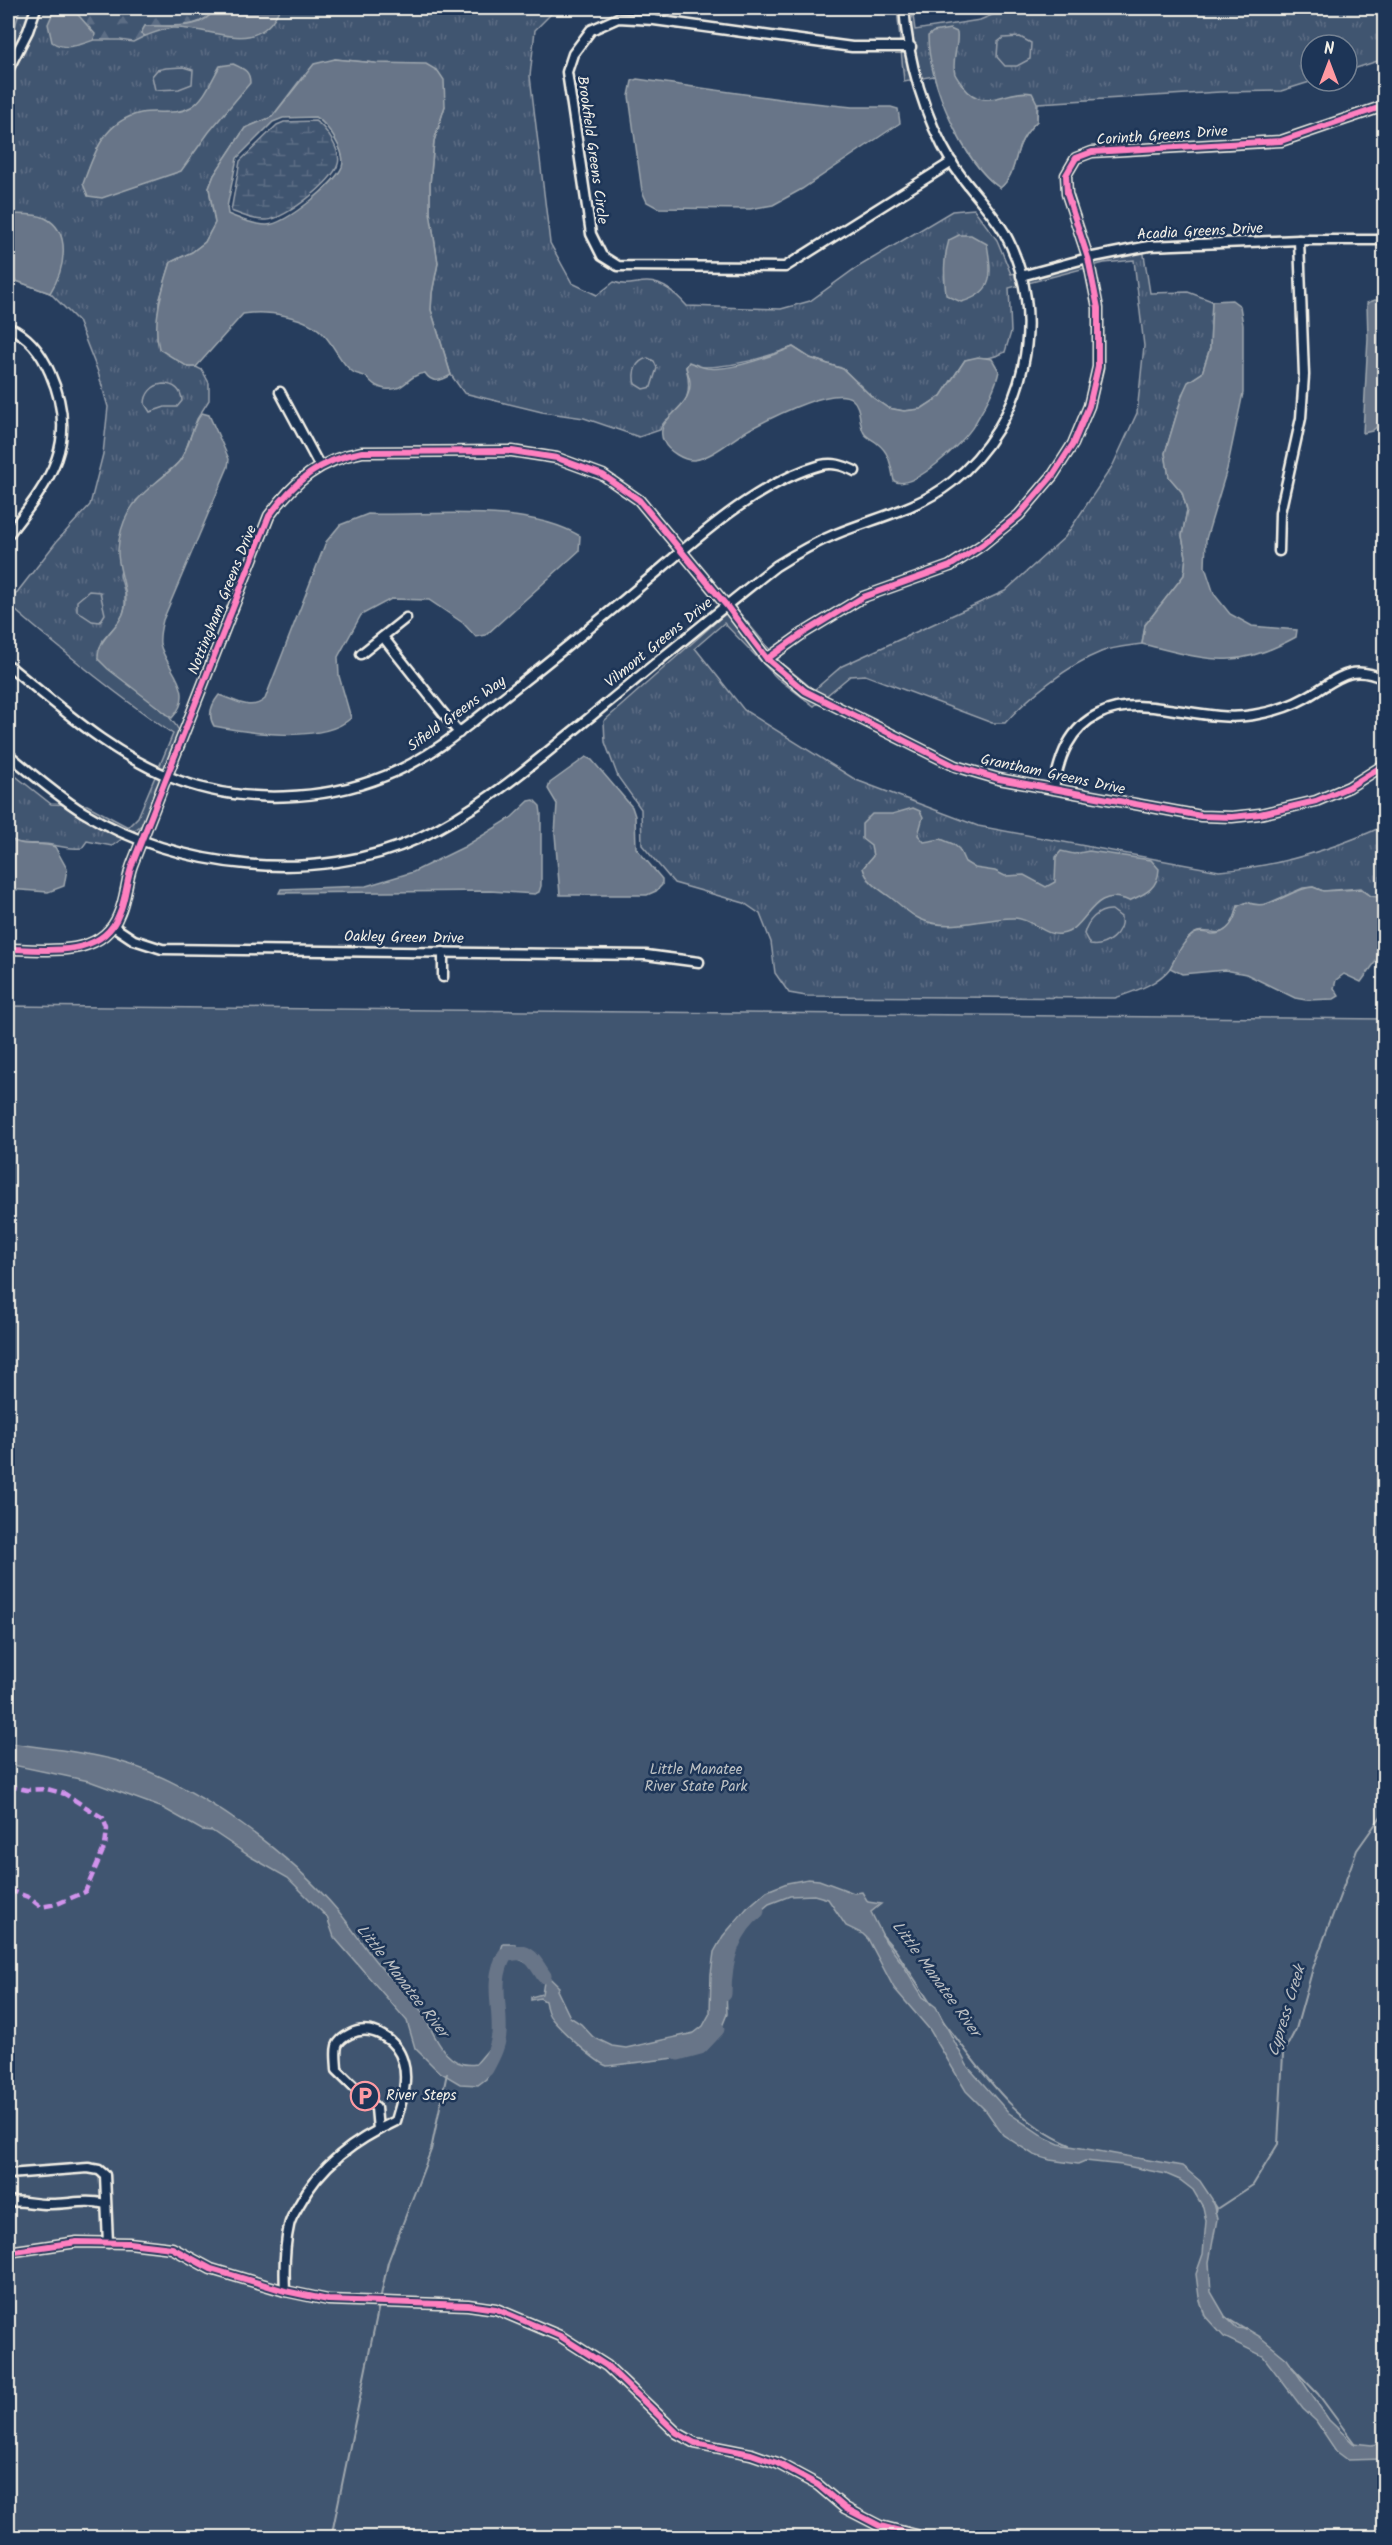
<svg xmlns="http://www.w3.org/2000/svg" width="1392" height="2545" font-family="Kalam,sans-serif">
	<style>
		.grass { fill: url(#grass-tufts); stroke: #9aa2ac; stroke-width: 1.5 }
		.forest { fill: url(#forest-firs); stroke: #9aa2ac; stroke-width: 1.5 }
		.wetland { fill: url(#wetland-marsh); stroke: #9aa2ac; stroke-width: 1.5 }
		.green { fill: #40546f; stroke: #9aa2ac; stroke-width: 1.5 }
		.water { fill: #677588; stroke: #9fa7ae; stroke-width: 1.5; fill-rule: evenodd }
		.lines { fill: none; stroke-linecap: round; stroke-linejoin: round }
		.stream { stroke: #9fa7ae; stroke-width: 2 }
		.river { stroke: #677588; stroke-width: 15 }
		.street-casing { stroke: #f4f1e8; stroke-width: 13 }
		.street { stroke: #1d3557; stroke-width: 8 }
		.quiet { stroke: #d193ec; stroke-width: 4.5; stroke-dasharray: 9 4.5; stroke-linecap: butt }
		.cycleway-casing { stroke: #1d3557; stroke-width: 10 }
		.cycleway { stroke: #ff80c0; stroke-width: 6 }
		.labels { text-anchor: middle; dominant-baseline: central; stroke-width: 5; stroke-linejoin: round; paint-order: stroke }
		.street-label { font-size: 15px; fill: #f4f1e8; stroke: #1d3557 }
		.park-label { font-size: 15px; fill: #bec2c4; stroke: #1d3557 }
		.poi-label { font-size: 15px; fill: #f4f1e8; stroke: #1d3557; text-anchor: start }
		.water-label { font-size: 16px; font-style: italic; fill: #bcbfc2; stroke: #1d3557 }
	</style>
	<defs>
		<pattern id="grass-tufts" width="24" height="20" patternUnits="userSpaceOnUse" patternTransform="scale(1.5)"><rect width="24" height="20" fill="#40546f"/><path d="M3 7l-1-3M5 7V3M7 7l1-3M15 17l-1-3M17 17v-4M19 17l1-3" fill="none" stroke="#5c6d84"/></pattern>
		<pattern id="forest-firs" width="22" height="20" patternUnits="userSpaceOnUse" patternTransform="scale(1.5)"><rect width="22" height="20" fill="#40546f"/><path d="M5 1l3.5 6h-7zM16 11l3.5 6h-7z" fill="#5c6d84"/></pattern>
		<pattern id="wetland-marsh" width="20" height="14" patternUnits="userSpaceOnUse" patternTransform="scale(1.5)"><rect width="20" height="14" fill="#40546f"/><path d="M1 5h8M5 5V1M11 12h8M15 12V8" fill="none" stroke="#5c6d84"/></pattern>
	</defs>
	<rect width="100%" height="100%" fill="#263d5d"/>
	<filter id="ink" filterUnits="userSpaceOnUse"><feTurbulence type="fractalNoise" baseFrequency=".0167" numOctaves="2"/><feDisplacementMap in="SourceGraphic" scale="12" xChannelSelector="R" yChannelSelector="G"/><feConvolveMatrix kernelMatrix="1 2 1 2 8 2 1 2 1" color-interpolation-filters="sRGB"/></filter>
	<g filter="url(#ink)">
		<!-- grass -->
		<g class="grass">
			<path d="M20 8H557L535 30 530 76 550 243 572 283 597 295 614 282C627 287 635 282 647 282 664 282 677 295 687 306L781 309 810 301 853 270 952 211 974 209 997 240 1011 274 1094 252 1142 242 1150 293 1188 292 1212 301 1210 348 1202 373 1189 382 1183 393 1165 453 1169 477 1182 492 1187 510 1182 536 1186 556 1184 575 1145 625 1142 644C1129 646 1113 647 1101 652 1068 665 1028 697 1005 723H992L865 675 850 676 814 706 777 678 724 623 695 648 744 710 856 780 978 826 1219 871C1277 867 1331 850 1384 826V898L1371 896 1361 888 1323 891 1313 887 1303 888 1262 906H1238C1228 952 1207 921 1191 936 1182 944 1178 957 1171 967 1157 985 1135 991 1115 998L806 996 789 993 775 973 771 942 760 914 744 903 674 883 642 845 641 809 618 777 605 742 604 721 734 606 781 663 814 690 842 666 1005 591 1065 537 1113 465 1137 413 1144 346 1134 260 1104 263 1009 288 1011 332 1005 352C988 361 983 356 965 360L941 396 921 409 904 411 888 408 872 397 843 369 810 358 793 347C758 361 723 369 686 367 690 382 691 397 680 409 673 417 663 419 660 430L639 437 584 418 542 412 464 393 451 375 431 310 432 293 438 263 430 212V184L434 141 445 106 375 63 335 59 303 76 272 117 245 128 214 175 209 188 215 223 205 242 192 252 171 262 159 302 157 340 188 367H196L202 370 209 383V400L197 419 186 449 179 462 136 501 120 575 125 594V606L122 618 103 640 98 659C124 685 161 699 180 732L143 824 112 846 87 841 82 848C66 850 59 845 44 844 30 843 19 846 8 837V770L51 804 87 805 128 827 138 817 173 734C115 694 61 650 8 604L57 541 90 505 103 454 108 407 98 372 78 321 50 293 8 278V42L14 31Z"/>
			<path d="M897 8H912L915 30 980 20 1009 8H1384V59L1347 71V45H1311V81H1313L1281 91 1220 92 1038 103 1037 121C1030 128 1024 135 1020 145 1014 160 1014 177 1000 188 966 165 947 113 934 76L904 81Z"/>
		</g>
		<!-- forest -->
		<path class="forest" d="M72 8H216C201 31 171 25 145 26L141 33 145 36 133 42 120 40H94V34Z"/>
		<!-- wetland -->
		<path class="wetland" d="M315 121C325 126 342 152 338 164 334 181 284 220 267 220 254 221 242 215 231 211L240 161 277 125 284 122Z"/>
		<!-- green -->
		<g class="green">
			<path d="M1020 37 1031 43 1030 59 1017 66H1005L997 57 998 42 1003 38Z"/>
			<path d="M166 68 183 67 193 70 192 84 179 89 155 90 152 76 157 70Z"/>
			<path d="M648 358 654 361 657 368 651 387 643 389 635 384C632 373 635 361 648 358Z"/>
			<path d="M163 384C174 384 182 390 182 401L177 407H165L150 412 145 404C145 394 152 385 163 384Z"/>
			<path d="M89 591 100 592 105 614 100 622 92 621 77 611V601Z"/>
			<path d="M1112 910 1121 917C1124 933 1105 948 1090 945L1084 934C1087 921 1098 909 1112 910Z"/>
			<path d="M8 1006 1384 1019V2537H8Z"/>
		</g>
		<!-- water -->
		<g class="water">
			<path d="M55 8H72L95 34 94 40C80 45 65 51 52 42L48 24Z"/>
			<path d="M216 8H280C257 59 214 26 172 28 163 29 154 33 145 36L141 33 145 26C171 25 201 32 216 8Z"/>
			<path d="M950 29 957 32C959 47 951 60 955 74 957 78 960 82 963 86 984 114 1006 88 1032 93L1037 103V121C1030 128 1024 135 1020 145 1014 160 1014 177 1000 188 962 162 928 81 928 36L933 32Z"/>
			<path d="M335 59 375 63 426 64 438 71 444 80 445 106 434 141 430 184V212L438 263 432 293 431 310 451 375C441 381 432 384 425 373 406 375 406 392 385 389 375 387 373 383 366 377 362 374 357 375 353 372 341 364 335 347 325 336 309 316 266 310 243 314L196 367H188L159 349C152 320 162 290 171 262L192 252 205 242 215 223 209 188 214 175 245 128 272 117 314 64ZM315 117C327 123 347 153 342 167 335 184 286 224 267 225 254 225 240 219 228 214L227 207 237 158 273 122 283 118Z"/>
			<path d="M233 64C244 69 250 71 250 83L209 132 181 171 102 198 88 196 83 184C94 153 104 121 141 113 158 110 175 116 191 107 205 99 212 79 220 66Z"/>
			<path d="M637 79 795 101 852 107H891L898 109 900 123 802 189 773 205 750 209 658 208 647 202 642 191 629 96 632 81Z"/>
			<path d="M8 214C18 215 35 213 45 218 73 232 64 271 50 293L8 278Z"/>
			<path d="M959 235H971L987 244C992 274 995 293 961 302L946 295C944 276 943 259 949 240Z"/>
			<path d="M1232 300 1240 306 1243 325V393L1227 469 1206 539 1205 567 1214 594 1230 614 1252 626 1297 630 1296 637C1276 648 1253 658 1230 659 1203 661 1168 650 1142 644L1145 625 1184 575 1186 556 1182 536 1187 510 1182 492 1169 477 1165 453 1183 393 1188 382 1202 373 1210 348 1212 301Z"/>
			<path d="M1375 300 1384 302V420L1372 431 1363 433 1368 338 1367 303Z"/>
			<path d="M793 347 810 358 843 369 872 397 888 408 904 411 921 409 941 396 965 360 978 357 992 359 999 371C995 391 983 409 974 425 964 442 912 492 894 481 891 467 890 453 878 444 874 440 867 438 864 433 858 423 862 407 852 399 834 385 769 419 750 429 733 438 714 457 694 460 684 461 668 451 664 442 652 418 689 412 690 385 691 380 687 372 686 367L689 362C695 364 701 367 707 368 730 371 771 356 793 347Z"/>
			<path d="M202 413 209 415 229 459 228 467 163 620C161 628 159 635 160 644 166 670 198 690 172 718L108 669 98 659C97 637 120 629 125 608 129 589 117 569 118 550 120 520 132 502 154 484 163 476 174 469 181 459 190 445 191 426 202 413Z"/>
			<path d="M368 514C431 516 525 503 580 536L579 551 486 635 476 637 463 623 429 600 391 599 361 615 338 657 339 676 351 718C323 744 249 733 214 726 207 715 211 705 219 695 235 700 251 712 265 699L326 542 340 525Z"/>
			<path d="M586 757 592 760 632 807 635 816 636 848 662 879V885L656 891 647 895H560L555 834 557 804 548 789 550 783Z"/>
			<path d="M534 800 540 806 541 814V886L539 892 535 894 490 891 279 893 281 889 366 886 413 872 464 847 511 818 529 801Z"/>
			<path d="M913 808 920 811 923 817 918 835 924 842 941 839 953 844 959 849 965 862 975 868 995 871 1005 876 1024 875 1046 887 1055 882 1056 857 1061 851 1074 854 1089 851 1151 860 1159 869C1158 889 1145 894 1129 901 1090 884 1088 931 1061 934 1045 937 1033 919 1015 918 984 917 950 933 920 919 909 914 900 904 890 897 879 889 866 881 863 868L873 856 871 846 862 839V824L872 814H892Z"/>
			<path d="M8 837C22 849 39 841 55 847L67 869 64 886 48 892 8 889Z"/>
			<path d="M1313 887 1323 891 1361 889 1371 896 1384 898V950L1361 982 1344 974 1336 980 1334 988 1339 996 1334 999 1306 1000 1295 998 1246 974 1225 970 1182 974 1170 968C1176 957 1183 940 1194 934 1200 930 1206 933 1212 934 1229 934 1235 920 1238 906L1247 902C1270 913 1290 888 1313 887Z"/>
			<path d="M8 1743C43 1748 81 1751 115 1760 193 1781 287 1851 339 1912 355 1931 368 1955 386 1973 391 1978 398 1982 403 1988 411 1996 419 2007 425 2017 436 2039 447 2069 476 2064L493 2044 497 2036V1962L503 1944H515L559 1987 557 1990 570 2017 581 2024 593 2037 612 2046 626 2048 694 2033 703 2026 710 2013 711 1974 714 1952 723 1936 747 1908 767 1891 787 1883 808 1879 819 1880 854 1893 862 1892 868 1902 881 1904 871 1912 886 1942 902 1963 923 1997 936 2007 968 2067 1009 2113 1046 2138 1059 2144 1182 2166 1200 2181 1212 2199 1217 2219 1209 2262 1211 2292 1225 2316 1237 2328 1247 2329 1259 2336 1287 2359 1329 2420 1353 2443 1372 2445 1384 2442V2459L1348 2460 1336 2451 1316 2421 1303 2409 1263 2356 1224 2337 1205 2316 1199 2297 1196 2274 1203 2254 1206 2221 1203 2207 1193 2190 1180 2180 1166 2174 1122 2165 1085 2161 1078 2164 1050 2160 1034 2155 1003 2135 987 2112 966 2091 930 2030 894 1988 868 1939 863 1934 846 1926 828 1899 814 1895 790 1896 769 1904 738 1930 725 1966 727 2014 721 2029 708 2040 684 2057 607 2066C594 2061 562 2031 552 2019 548 2015 546 2007 545 2001L540 1998 531 2000V1997L542 1994 544 1982C534 1968 526 1958 508 1957L507 1965 499 1981 503 2044 493 2055 490 2073 486 2079 478 2085 460 2084 438 2071 415 2048 407 2021 334 1937 327 1917 288 1878 251 1857 212 1831 202 1830 163 1808 89 1781 8 1764Z"/>
		</g>
		<g class="lines">
			<!-- stream -->
			<g class="stream">
				<path d="M882 1935 896 1951 931 2004"/>
				<path d="M943 2021C982 2070 1010 2119 1070 2145"/>
				<path d="M1212 2202 1216 2208 1215 2213"/>
				<path d="M1218 2208 1253 2185 1278 2144 1283 2054 1296 2029 1313 1968 1357 1850 1384 1812"/>
				<path d="M380 2300 388 2262 431 2150 447 2073"/>
				<path d="M1225 2317 1246 2330"/>
				<path d="M1292 2367 1318 2394 1355 2444"/>
				<path d="M331 2538 379 2305"/>
			</g>
			<!-- river -->
			<g class="river">
				<path d="M724 1994C724 1963 731 1931 757 1911"/>
				<path d="M678 2053 700 2047 717 2029"/>
				<path d="M482 2069H486C492 2058 498 2047 499 2034 501 2005 490 1982 505 1955 529 1948 532 1958 544 1976"/>
			</g>
			<!-- street casing -->
			<g class="street-casing">
				<g id="street">
					<path d="M911 47H852L654 20 618 18 591 30 573 54 567 72 591 234 602 256 618 266 785 267 952 162"/>
					<path d="M8 70 28 31 36 8"/>
					<path d="M1021 276 1088 258 1149 246 1299 240H1384"/>
					<path d="M8 327C29 336 41 352 50 373 81 443 49 482 8 535"/>
					<path d="M280 392 319 465"/>
					<path d="M1279 551 1280 513 1301 418 1304 375 1299 240"/>
					<path d="M383 637 459 733"/>
					<path d="M361 654 406 618"/>
					<path d="M767 659 802 634 863 597 950 566 982 545 1019 515 1053 475 1073 444 1089 406 1098 367V308L1088 258 1067 194 1066 175 1076 158 1092 152 1281 141 1384 106"/>
					<path d="M8 665C62 709 114 757 180 781 243 804 324 801 385 776 429 759 465 728 501 699 556 656 610 612 663 567 708 528 763 481 821 465 834 462 844 466 855 471"/>
					<path d="M8 754C32 774 56 795 83 812 177 870 318 885 419 838 483 808 535 762 589 718 651 667 712 616 776 566 795 554 814 543 836 534 875 518 918 509 952 482 1025 423 1051 316 1004 232 989 207 967 187 952 163 924 117 908 61 904 8"/>
					<path d="M1054 788C1059 758 1069 728 1099 714 1145 692 1201 724 1253 715 1272 712 1289 707 1305 698 1336 681 1348 662 1384 679"/>
					<path d="M113 926 134 940 162 949 646 955 699 962"/>
					<path d="M8 949C46 949 102 959 119 914 126 899 126 881 132 865L269 516C295 481 319 460 362 452L512 451 557 458 603 475 639 500 726 605 767 659 805 691 955 766 999 779 1168 810 1201 816 1232 817 1260 814 1316 801 1349 787 1384 765"/>
					<path d="M443 952V977"/>
					<path d="M8 2174 88 2168 99 2170 105 2175 108 2243"/>
					<path d="M8 2202C24 2200 36 2205 51 2204 70 2204 87 2199 105 2204"/>
					<path d="M8 2252 77 2242 129 2243 172 2248 211 2269 285 2291 328 2300 468 2305 496 2309 560 2336 607 2366 677 2433 695 2443 751 2454 777 2463 818 2485 845 2508 880 2526 928 2538"/>
					<path d="M285 2291C284 2270 284 2248 289 2226 290 2219 295 2212 299 2205 320 2165 355 2140 396 2121 401 2103 409 2081 403 2062 397 2040 372 2023 350 2034 344 2037 339 2040 337 2046 335 2053 337 2063 337 2070L376 2108 378 2130"/>
				</g>
			</g>
			<!-- street -->
			<use href="#street" class="street"/>
			<!-- quiet -->
			<path class="quiet" d="M8 1786 27 1790 47 1789 65 1794 103 1818 107 1829 105 1846 85 1892 57 1904 41 1907 28 1897 15 1892 8 1895"/>
			<!-- cycleway casing -->
			<g class="cycleway-casing">
				<g id="cycleway">
					<path d="M767 659 802 634 863 597 950 566 982 545 1019 515 1053 475 1073 444 1089 406 1098 367V308L1088 258 1067 194 1066 175 1076 158 1092 152 1281 141 1384 106"/>
					<path d="M8 949C46 949 102 959 119 914 126 899 126 881 132 865L269 516C295 481 319 460 362 452L512 451 557 458 603 475 639 500 726 605 767 659 805 691 955 766 999 779 1168 810 1201 816 1232 817 1260 814 1316 801 1349 787 1384 765"/>
					<path d="M8 2252 77 2242 129 2243 172 2248 211 2269 285 2291 328 2300 468 2305 496 2309 560 2336 607 2366 677 2433 695 2443 751 2454 777 2463 818 2485 845 2508 880 2526 928 2538"/>
				</g>
			</g>
			<!-- cycleway -->
			<use href="#cycleway" class="cycleway"/>
		</g>
	</g>
	<!-- icons -->
	<defs>
		<g id="parking-ring" transform="scale(1.5)"><circle r="9.5" fill="#1d3557" stroke="#ff9aa2" stroke-width="1.5"/><path d="M-3.5-5.5H1a3.5 3.5 0 0 1 0 7H-1V5.5H-3.5ZM-1-3.4V-.6H.8a1.4 1.4 0 0 0 0-2.8Z" fill="#ff9aa2"/></g>
	</defs>
	<g fill-rule="evenodd">
		<use href="#parking-ring" x="365" y="2096"/>
	</g>
	<g class="labels">
		<!-- street labels -->
		<g class="street-label">
			<text transform="translate(1162 136) rotate(-4)">Corinth Greens Drive</text>
			<text transform="translate(592 150) rotate(82)">Brookfield Greens Circle</text>
			<text transform="translate(1200 232) rotate(-3)">Acadia Greens Drive</text>
			<text transform="translate(223 600) rotate(-68)">Nottingham Greens Drive</text>
			<text transform="translate(659 643) rotate(-39)">Vilmont Greens Drive</text>
			<text transform="translate(457 714) rotate(-36)">Sifield Greens Way</text>
			<text transform="translate(1053 775) rotate(12)">Grantham Greens Drive</text>
			<text transform="translate(404 938) rotate(1)">Oakley Green Drive</text>
		</g>
		<!-- park labels -->
		<g class="park-label">
			<text x="696" y="1770">Little Manatee<tspan x="696" dy="17">River State Park</tspan></text>
		</g>
		<!-- poi labels -->
		<g class="poi-label">
			<text x="386" y="2096">River Steps</text>
		</g>
		<!-- water labels -->
		<g class="water-label">
			<text transform="translate(936 1979) rotate(54)">Little Manatee River</text>
			<text transform="translate(402 1981) rotate(52)">Little Manatee River</text>
			<text transform="translate(1287 2011) rotate(-73)">Cypress Creek</text>
		</g>
	</g>
	<!-- margin -->
	<rect width="1392" height="2545" fill="none" stroke="#1d3557" stroke-width="30"/>
	<rect x="15" y="15" width="1362" height="2515" fill="none" stroke="#f4f1e8" stroke-width="2" filter="url(#ink)"/>
	<!-- north arrow -->
	<g transform="translate(1329 63)"><circle r="28" fill="#1d3557" stroke="#738091" stroke-width="1.5"/>
	<path d="M0-4.5L10 22L0 15L-10 22Z" fill="#ff9aa2"/>
	<text y="-9" font-size="16" font-weight="bold" text-anchor="middle" fill="#f4f1e8">N</text>
	</g>
</svg>
